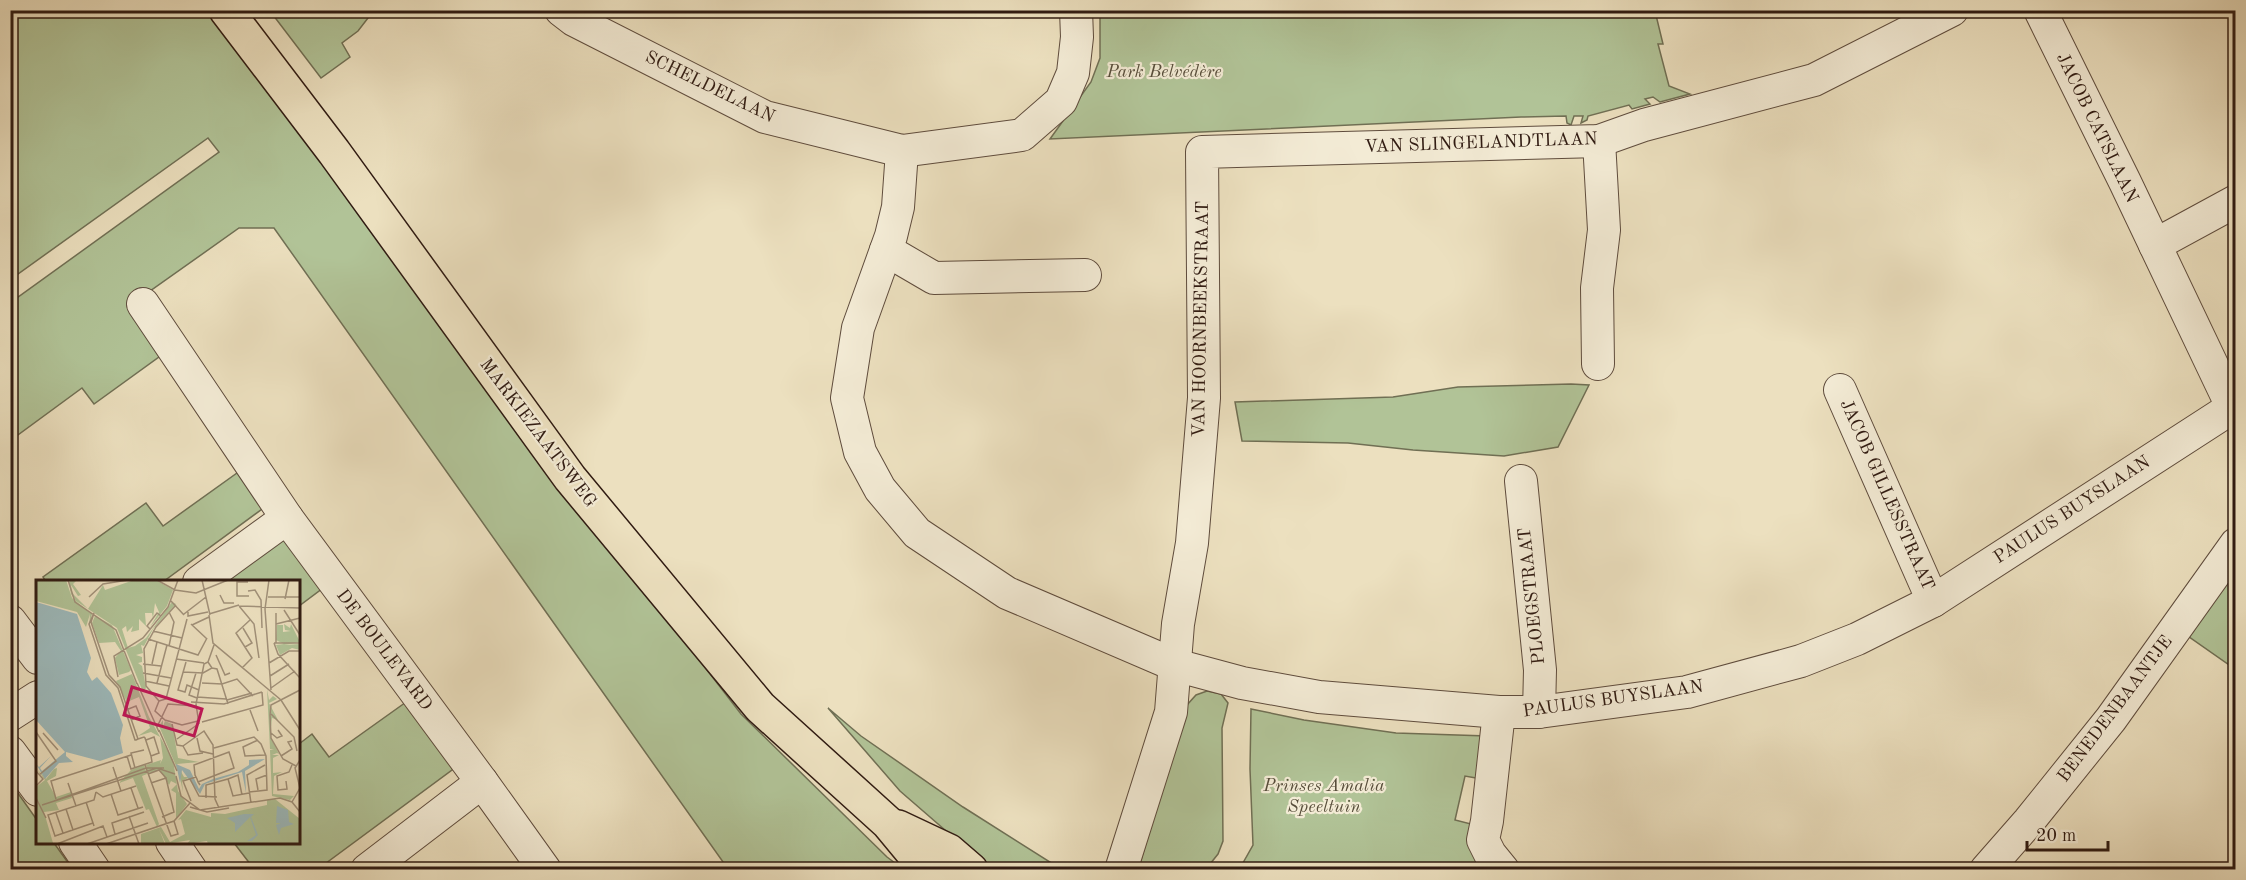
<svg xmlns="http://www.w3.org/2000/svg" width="2246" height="880" font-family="'Old Standard TT',serif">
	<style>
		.green { fill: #b1c397; stroke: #706f54; stroke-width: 1.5 }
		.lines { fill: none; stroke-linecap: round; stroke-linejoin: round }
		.minor-casing { stroke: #5f4c3d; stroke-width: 34 }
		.major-casing { stroke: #301b12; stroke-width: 36 }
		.minor { stroke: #f3ebd5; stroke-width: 32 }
		.major { stroke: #ece0bf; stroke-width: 33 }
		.labels { text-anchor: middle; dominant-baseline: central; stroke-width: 4.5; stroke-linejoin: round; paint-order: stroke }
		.park-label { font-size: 18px; font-style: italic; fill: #574d3a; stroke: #f3ebd5 }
		.street-label { font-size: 18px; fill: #301b12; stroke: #f3ebd5 }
		.inset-road { fill: none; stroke: #a1917a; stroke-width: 1.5 }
		.view { fill: #c2185b; fill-opacity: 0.15; stroke: #c2185b; stroke-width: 3 }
		.inset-edge { fill: none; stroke: #301b12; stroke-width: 3 }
	</style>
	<rect width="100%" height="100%" fill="#ece0bf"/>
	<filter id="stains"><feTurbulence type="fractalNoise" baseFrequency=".00333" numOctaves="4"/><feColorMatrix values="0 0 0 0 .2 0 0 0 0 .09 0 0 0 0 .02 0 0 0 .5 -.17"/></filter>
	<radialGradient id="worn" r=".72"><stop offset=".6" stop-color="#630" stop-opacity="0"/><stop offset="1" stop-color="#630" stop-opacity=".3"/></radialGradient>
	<!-- green -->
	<g class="green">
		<path d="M11 11H206L376 231 586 513 741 714 887 857 903 869H728L274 228H239L129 306 163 354 94 404 82 388 11 440 10 303 219 152 208 138 11 279Z"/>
		<path d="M270 11H367L368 18 358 31 342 43 350 57 321 78Z"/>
		<path d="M1100 11H1655L1663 44H1658L1669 86 1690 94 1660 102 1653 97 1645 99 1650 104 1632 109 1629 105 1588 116 1587 120 1581 123 1583 116H1574L1571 125 1567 123 1566 116 1521 117 1050 139 1091 82 1100 58Z"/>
		<path d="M1571 384 1589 385 1558 447 1504 456 1413 450 1348 443 1242 441 1235 402 1393 397 1458 387Z"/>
		<path d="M244 468 269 504 164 581 46 582 43 577 146 503 163 526Z"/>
		<path d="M289 531 327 585 299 606 298 582H220Z"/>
		<path d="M2235 567V669L2185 634Z"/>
		<path d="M1207 691 1221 694 1228 703 1222 728 1223 841 1218 854 1206 869 1138 870 1187 705 1196 695Z"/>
		<path d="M409 700 456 767 318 869H254L234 843 298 842 299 744 312 734 329 757Z"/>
		<path d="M828 708 861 736 963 807 1061 869H990L900 791Z"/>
		<path d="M1251 709 1304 720 1396 733 1487 736 1482 779 1465 776 1455 820 1475 825 1472 852 1482 869 1239 870 1253 845 1250 769Z"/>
		<path d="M10 782 37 820 38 842 54 843 69 864 60 869H11Z"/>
	</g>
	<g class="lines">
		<!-- minor casing -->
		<g class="minor-casing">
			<g id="minor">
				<path d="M561 10 574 20 765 117 902 151 1022 135 1061 101 1073 73 1077 37 1076 10"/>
				<path d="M2040 10 2125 182 2236 415"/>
				<path d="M902 151 898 207 891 236 858 328 847 398 860 452 880 489 917 533 1007 593 1175 665 1242 683 1319 697 1499 712H1539L1687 692 1801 661 1857 639 1933 601 2233 407"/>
				<path d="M2155 245 2236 201"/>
				<path d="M886 250 934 278 1085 275"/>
				<path d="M143 304 287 518"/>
				<path d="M1598 364 1597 288 1604 230 1599 141"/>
				<path d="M1840 390 1933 601"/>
				<path d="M1521 481 1540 670 1539 712"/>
				<path d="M199 582 287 518 482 782 367 870"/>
				<path d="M10 621 38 658"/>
				<path d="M1499 712 1487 821 1483 840 1490 854 1503 870"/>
				<path d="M10 715 38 697"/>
				<path d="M10 752 38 790"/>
				<path d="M482 782 545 870"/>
				<path d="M75 842 94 870"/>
				<path d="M172 842 191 870"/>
				<path d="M1121 870 1171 712 1178 624 1192 543 1204 398 1202 152 1599 141 1644 125 1814 80 1952 10"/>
				<path d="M1986 870 2029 821 2111 719 2236 544"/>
			</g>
		</g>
		<!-- major casing -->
		<g class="major-casing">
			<g id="major">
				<path d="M226 10 334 152 570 478 760 707 888 823 927 870"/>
				<path d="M898 827 949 851 971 870"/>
			</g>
		</g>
		<!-- minor -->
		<use href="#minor" class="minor"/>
		<!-- major -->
		<use href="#major" class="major"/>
	</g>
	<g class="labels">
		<!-- park labels -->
		<g class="park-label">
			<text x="1164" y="72">Park Belvédère</text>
			<text x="1324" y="786">Prinses Amalia<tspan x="1324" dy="21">Speeltuin</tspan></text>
		</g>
		<!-- street labels -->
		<g class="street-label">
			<text transform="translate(710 87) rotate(26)">SCHELDELAAN</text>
			<text transform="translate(2097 128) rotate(64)">JACOB CATSLAAN</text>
			<text transform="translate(1481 143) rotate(-2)">VAN SLINGELANDTLAAN</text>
			<text transform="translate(1201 319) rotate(-89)">VAN HOORNBEEKSTRAAT</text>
			<text transform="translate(538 433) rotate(53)">MARKIEZAATSWEG</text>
			<text transform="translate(1887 495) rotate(66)">JACOB GILLESSTRAAT</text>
			<text transform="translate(2072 510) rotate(-33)">PAULUS BUYSLAAN</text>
			<text transform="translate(1532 596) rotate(-96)">PLOEGSTRAAT</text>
			<text transform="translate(384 650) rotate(53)">DE BOULEVARD</text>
			<text transform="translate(1613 699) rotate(-8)">PAULUS BUYSLAAN</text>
			<text transform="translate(2115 709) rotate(-53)">BENEDENBAANTJE</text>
		</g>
	</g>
	<!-- overview -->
	<g transform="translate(36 580)">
		<rect width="264" height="264" fill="#ece0bf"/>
		<path d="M0 0H30L36 18 56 34 53 47 54 34 50 47 41 32 0 21ZM35 0 40 1 37 4 45 15 42 16 35 5 36 13 52 29 67 5 69 10 98 0H120L137 10 131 26 114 47 123 32 119 23 117 38 116 33H109L110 46 103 39V50L95 52 97 46 91 52 90 46 86 49 92 68 99 66 110 58 136 22 140 24 117 49 108 66 105 65 107 73 100 75 106 77V82L102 83 106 86 110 108 107 112 81 48 40 21 35 14 33 2ZM59 36 76 45 95 90 93 92 83 95 79 78 85 71 79 62 63 63 56 43ZM248 44 254 48 255 44 264 62 248 65 264 64V70L256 68 244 75 240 65 248 64 240 60 241 45H247V52L255 51 249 50ZM96 94 113 137 137 180 142 211 151 224 140 239V213L135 210 141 204 135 201 133 205 124 190 112 193 110 185 125 180 124 184 127 178 124 157 115 152 102 156 114 148 103 117 91 122 80 101ZM231 109 233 120 237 116 241 119 233 123 242 140 236 138 234 156 243 174 241 173 236 175H243L237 178V193L246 192 238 196 237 214 258 216 254 220 236 216 234 170H238L234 169ZM127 140V146L129 141 136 144 142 178 163 182 141 184 148 197H154L146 201 147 212 143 193 123 146ZM108 185 111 194 106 196 123 244 121 247 99 198 113 229 110 230 97 198 83 203 95 190ZM0 188 10 199 18 189 21 188 20 196 11 201 20 217 35 212 36 218 20 223 23 230 8 232 17 263 14 264H0V207L9 200ZM239 219 264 239V264H172L171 261 151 264 154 260 130 264 123 249 129 264H105V254L125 247 134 262 149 254 145 239 142 240 150 230 175 237V233L189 234 231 225V220Z" fill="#b1c397"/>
		<path d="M0 22 41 34 55 78 51 92 56 101 61 97 75 113 87 145 84 158 87 173 64 181 30 172V176L37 182 23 183 9 199 0 184 3 187 15 176 4 188 6 191 29 172 0 140ZM229 179 209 191 210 213 206 192 169 204 164 214 146 190 144 203 140 184 154 190 163 209 166 204 177 199 202 192 213 185V180ZM241 226 252 230 253 242 258 244 245 248 243 255 240 245 245 243H240ZM208 234H218L215 237 222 255 216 261H211L220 255 214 237 199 252V243L191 238Z" fill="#9dbabc"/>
		<path class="inset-road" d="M32 0 39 22 80 50 101 104M121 0 139 10 160 13 192 0M166 0 174 35M233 0 229 29 235 110M212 2H201V16H213M212 11 219 10 225 20 226 48M184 15 188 23H198M53 17 67 4 92 0M232 17H264M249 19 253 0M135 21 148 35M203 26 218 44 223 78M203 26 264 28M248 30 264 55M133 32 138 42 133 66M152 32V36L172 32M148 34 170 17M173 34 203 25M173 35 177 63 245 120 264 150M155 44 171 59M240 44 264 38M156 45 173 37M207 48 216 63 209 67M114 49 111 46 121 33 125 36M117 51 146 58M112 59 162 75 171 58M238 63 242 74 264 98M238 63H264M240 63V33M180 75 189 95 194 93M140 79 168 83M150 82 142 110 149 112 151 105 163 110M233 83 253 71H264M107 84 125 86M116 84 121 62M176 88 181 89 192 124M206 88 216 78 200 53 214 40M147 92 167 93 176 88 172 82M107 93 135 98M160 93 153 115 161 118M234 96 253 84M82 97 78 76 107 58 132 27 142 0M109 101 133 106M101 103 123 152M121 103 131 65M166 103 186 104 201 99 217 116M235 108 259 91M161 117 190 119M191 120 216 113M123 121 110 106 108 69 120 47 140 25M123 121 130 119 151 39M123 121 119 131 129 140 146 145 162 141M155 122 188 124 226 112M90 130 100 126 104 136 95 140M214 130 222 151M235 134 258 157 261 171M166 142 227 125 226 112M136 144 141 165 147 166M163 144 160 124 168 84 172 82 178 65M121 147 132 124 160 126M123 150 141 191M0 152 20 181 3 195M7 153 22 170M235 153 241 158 246 156 242 150M161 158 164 171 177 174M102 159 84 107 73 95 55 42 58 33 53 44 70 95 82 108 99 160H100L102 159 108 157 109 158 115 176M141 159 161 145M110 160 118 157 123 173 115 176M222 160 207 167 209 176 229 175M147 166 168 151 177 165 179 219 183 228M147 166 152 175 167 173M178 168 218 157 225 164 230 176 231 210 213 212M91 176 95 189 116 182 115 176M245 176 256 169 252 162 256 161M109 185 135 256 142 254 138 241M260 186 247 179 235 158 234 135 235 125 264 110M77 187 85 211M99 188 95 173 108 170M0 191 7 199 0 206M112 194 123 190 130 198M140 196 145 216 164 230 244 218 256 222 264 232M154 199 163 216 181 217M192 199 202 195 206 215M250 201 251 209 242 210 241 196 253 192 256 185M162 202 198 188 193 172 158 185 159 195 161 199 162 202 164 205M32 203 40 226M115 203 130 198 138 232 126 237M95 208 102 228M222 210 220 199 231 195M60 212 67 217 100 206M75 214 82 235 107 227M0 218 10 238M170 218V205L192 199 197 216 213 213M20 219 15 201 95 175M18 221 110 188H128M155 221 147 201 160 197M50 222 58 246M256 222 264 208 259 188 264 180M215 223 211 195 229 185M6 225 121 188 139 194M154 227 171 232 193 228M30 229 37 250M20 233 27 253M93 236 103 264M57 243 19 256 12 235 58 220 60 212M79 254 76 243 108 232M21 264 67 246 71 257M51 264 112 243M70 264 138 241 154 223"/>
		<path class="view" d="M96 107 166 129 158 156 88 135Z"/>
		<rect width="264" height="264" class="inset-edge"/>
	</g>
	<!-- margin -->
	<rect width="2246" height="880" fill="none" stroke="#ece0bf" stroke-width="36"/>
	<rect x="12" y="12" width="2222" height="856" fill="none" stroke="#301b12" stroke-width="3"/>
	<rect x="18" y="18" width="2210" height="844" fill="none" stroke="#301b12" stroke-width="1.5"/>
	<!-- scale -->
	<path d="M2027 841v9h81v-9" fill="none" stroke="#301b12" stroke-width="3"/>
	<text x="2036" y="841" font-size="18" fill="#301b12" stroke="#f3ebd5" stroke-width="4.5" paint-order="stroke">20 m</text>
	<rect width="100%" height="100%" filter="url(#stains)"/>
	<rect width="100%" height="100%" fill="url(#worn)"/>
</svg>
